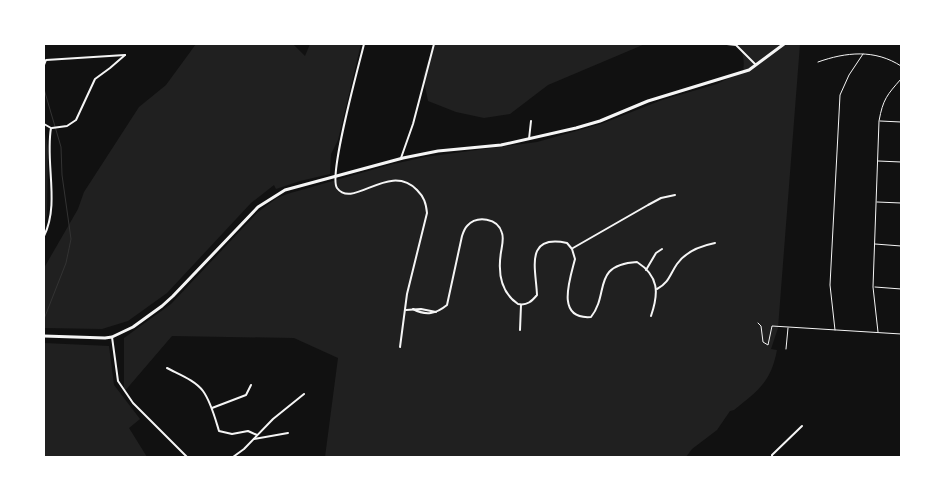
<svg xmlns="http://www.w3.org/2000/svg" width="945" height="501" font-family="Inter,sans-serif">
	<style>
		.green { fill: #202020 }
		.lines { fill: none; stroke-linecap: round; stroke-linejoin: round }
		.stream { stroke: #333; stroke-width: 1 }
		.service { stroke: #f5f5f5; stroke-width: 1 }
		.minor { stroke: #f5f5f5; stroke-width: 2 }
		.secondary { stroke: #f5f5f5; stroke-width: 3 }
	</style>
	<rect width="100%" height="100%" fill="#111"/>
	<!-- green -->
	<g class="green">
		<path d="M196 44H293L305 56 310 44H361L338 140 331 154 330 174 300 181 276 189 274 185 251 203 167 293 128 321 102 329 44 328V268L78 209 84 192 139 107 166 85Z"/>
		<path d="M434 44H645L548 85 510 114 484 118 456 112 428 101 423 76Z"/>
		<path d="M737 44H800L778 328 771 349 777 350C771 382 758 391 734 410L730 411 717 430 692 449 686 457H325L338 358 294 338 172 336 124 392V338L171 304 258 212 277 198 287 194 389 165 425 157 537 142 601 124 662 100 717 84 743 71C745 60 743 52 737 44Z"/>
		<path d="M44 128 48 149 47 215 44 225Z"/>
		<path d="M44 343 109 346 114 385 140 419 129 428 147 457H44Z"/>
	</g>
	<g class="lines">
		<!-- stream -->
		<path class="stream" d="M44 89 61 147 62 175 71 239 66 263 44 319"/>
		<!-- service -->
		<g class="service">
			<path d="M818 62C846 52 875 49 901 66"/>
			<path d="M880 121 901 122"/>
			<path d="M878 161 901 162"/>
			<path d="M877 202 901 203"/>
			<path d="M875 244 901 246"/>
			<path d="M875 287 901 289"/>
			<path d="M758 323 761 326 763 342 768 345 772 326 901 334"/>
			<path d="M835 330 830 285 840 95 849 75 863 54"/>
			<path d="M878 332 873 287 879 121C883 99 887 95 901 79"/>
			<path d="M786 349 788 328"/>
		</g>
		<!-- minor -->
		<g class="minor">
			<path d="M364 44C359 65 328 176 337 188 353 210 389 161 417 190 424 197 426 203 427 213L407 294 400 347"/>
			<path d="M727 44 736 45 756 65"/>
			<path d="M44 65 46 60 125 55"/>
			<path d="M44 124 51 128C45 163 60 204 44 236"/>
			<path d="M52 128 67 126 76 120 95 79 110 68 125 55"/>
			<path d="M529 139 531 121"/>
			<path d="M401 158 413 124 434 44"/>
			<path d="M573 248 648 205 661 198 675 195"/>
			<path d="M646 270 656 253 662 249"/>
			<path d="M657 289C669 283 670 274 677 264 686 251 700 246 715 243"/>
			<path d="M413 309C426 316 436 314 447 305L462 236C463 233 465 228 467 226 477 215 498 218 502 233 504 239 502 246 501 252 498 271 500 292 518 304 527 306 532 301 537 295 536 269 524 234 567 243L572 249 575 259C570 279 555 320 591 317 610 293 591 265 637 262 659 276 659 293 651 316"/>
			<path d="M406 310 421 309 436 312"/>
			<path d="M520 330 521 305"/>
			<path d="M112 337 118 381 133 403 187 457"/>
			<path d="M167 368C178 374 195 380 203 391 211 402 215 418 219 431L232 434 248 431 257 435"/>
			<path d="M212 408 246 395 251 385"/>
			<path d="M254 439 288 433"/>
			<path d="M233 457 244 449 273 419 304 394"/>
			<path d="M772 457V455L802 426"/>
		</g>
		<!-- secondary -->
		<path class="secondary" d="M44 336 105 338 112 337 133 327 162 306 173 296 258 207 285 190 403 158 438 151 501 145 576 128 600 121 648 101 749 70 784 44"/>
	</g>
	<!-- border -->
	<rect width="945" height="501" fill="none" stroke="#ffffff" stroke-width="90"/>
</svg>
